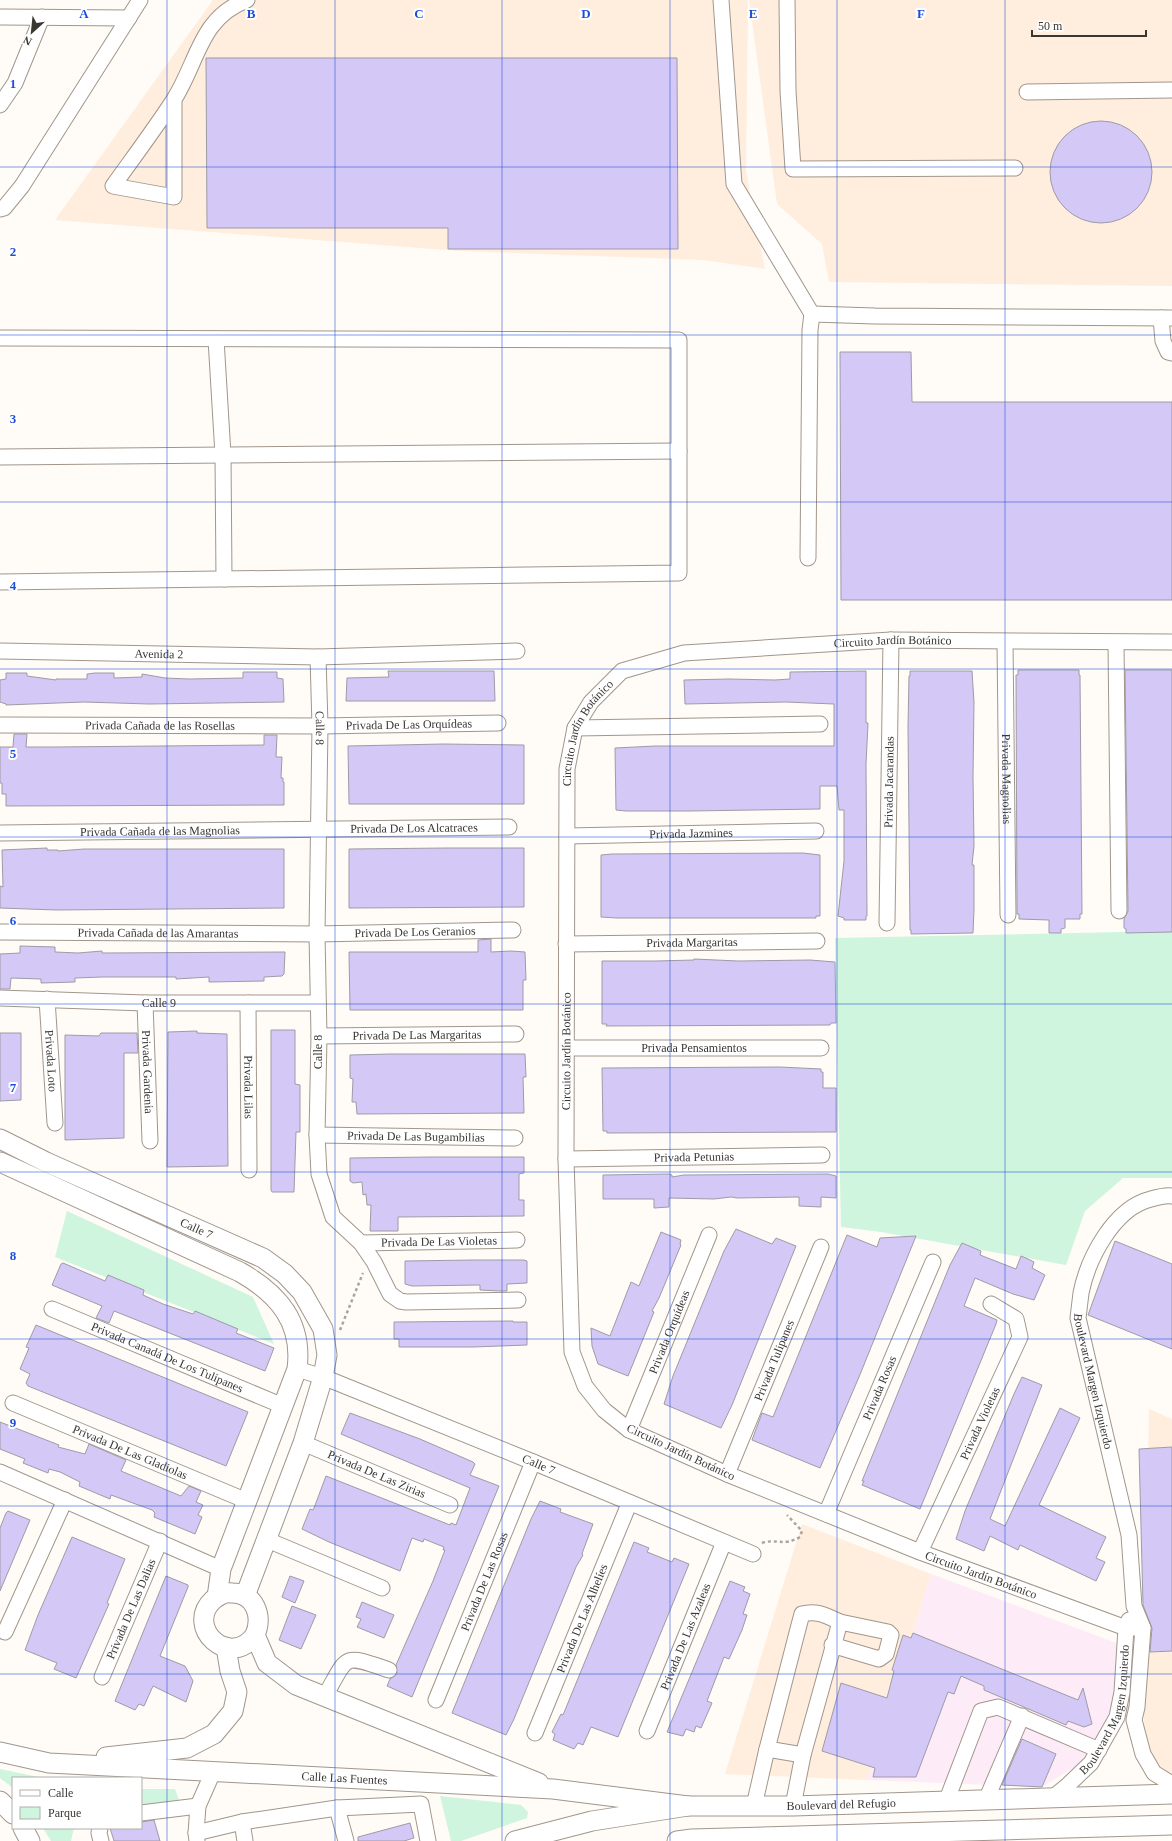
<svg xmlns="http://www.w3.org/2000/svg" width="1172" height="1841" font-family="'Times New Roman',serif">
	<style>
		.commercial { fill: #fdecf7 }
		.built { fill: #fed }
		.green { fill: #cff5de }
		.building { fill: #d3c8f6; stroke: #9e9ba8 }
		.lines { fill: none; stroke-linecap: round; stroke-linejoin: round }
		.minor-casing { stroke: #a1968c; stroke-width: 17 }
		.major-casing { stroke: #a1968c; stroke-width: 21 }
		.path { stroke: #a8a49f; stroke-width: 2.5; stroke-dasharray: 3 3; stroke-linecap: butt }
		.minor { stroke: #fff; stroke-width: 15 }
		.major { stroke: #fff; stroke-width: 19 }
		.grid { fill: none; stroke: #1d4ed8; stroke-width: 1; stroke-opacity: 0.55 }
		.labels { text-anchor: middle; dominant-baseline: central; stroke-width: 4; stroke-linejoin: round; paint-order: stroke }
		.street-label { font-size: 12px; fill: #3a3632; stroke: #fff }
		.grid-label { font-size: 13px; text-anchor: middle; font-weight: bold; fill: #1d4ed8; stroke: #fff; stroke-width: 4; stroke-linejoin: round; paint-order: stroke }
	</style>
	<rect width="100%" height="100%" fill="#fffbf6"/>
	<!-- commercial -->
	<path class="commercial" d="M931 1574 1122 1645 1121 1691 1083 1762 1042 1787 867 1780Z"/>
	<!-- built -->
	<g class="built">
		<path d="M213 0H748L746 172 765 269 704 260 460 251 55 220Z"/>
		<path d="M749 0H1172V286L829 282 822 244 777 204Z"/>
		<path d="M1149 1409 1172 1419V1772L1143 1770Z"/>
		<path d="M802 1524 931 1574 867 1780 725 1774Z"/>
	</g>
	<!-- green -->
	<g class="green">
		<path d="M1172 931V1178H1123L1085 1211 1066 1265 881 1232 841 1227 835 938Z"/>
		<path d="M67 1211 253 1297 274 1344 55 1257Z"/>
		<path d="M0 1769 43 1778H13V1788L0 1778Z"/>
		<path d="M141 1789H175L180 1803 141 1805Z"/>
		<path d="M440 1796 521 1805 528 1812 527 1818 461 1841H451Z"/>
		<path d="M43 1828H74L71 1841H51Z"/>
	</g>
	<!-- building -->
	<g class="building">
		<path d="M206 58H677L678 249H448V228H207Z"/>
		<circle cx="1101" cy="172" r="51"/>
		<path d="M840 352H911L912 402H1172V600H841Z"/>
		<path d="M1018 670H1079V675H1080L1082 914H1080V919H1065V928L1061 929V933H1049V920L1019 919V914H1017L1016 675H1018Z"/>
		<path d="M1125 670H1172V932L1126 933V929L1124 928V919L1128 911Z"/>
		<path d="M388 671H494L495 701H346L347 678 389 677Z"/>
		<path d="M866 671V723H868L866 764 867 916H866V920H844V918L838 916 844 861V810H839L837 786H820V809L690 811H626L616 810 615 748 655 746H834V704L786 702 685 704 684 680 729 679 775 680 790 679V672Z"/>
		<path d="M910 671H972L974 702 973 777 974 846 972 865H974V909L973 933 911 934V930H910L908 727 909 676H910Z"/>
		<path d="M243 672H277V678L283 679 284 702 149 704 84 702 6 705V704L0 702V680L6 679V673H27V676L56 680V679H87V674L95 673H114V678L142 677V674L165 678 189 679 243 678Z"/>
		<path d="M14 734H27L26 747H54L264 745V735H277L276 757H282L281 778H283V782H284V805L6 806V794H2V783H0V747H13Z"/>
		<path d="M443 744 524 745V804H349L348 746Z"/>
		<path d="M47 848V850H58V851L84 849H284V908L56 910 0 908V886L3 887 2 850Z"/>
		<path d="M447 848H524V907L349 908V849Z"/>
		<path d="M803 853 820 855V916H816V918H617L601 917V855L612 854Z"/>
		<path d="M491 939V952L511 951 525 952 526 980H523V1010H350L349 952H478V940Z"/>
		<path d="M20 946 55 947V952L78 953 102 951V953L285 952 284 974 282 976 264 977V981L209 982V977L176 979V977H102L75 978V982L41 983V979L11 978 10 989H0V954L20 953Z"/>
		<path d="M694 959 738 961 810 960 835 962 836 1023H831L830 1025 606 1026 607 1024H602V961H656L694 960Z"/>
		<path d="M271 1030H295V1084L300 1085V1132H296L294 1192H272L271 1190Z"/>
		<path d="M197 1031V1033L227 1034 228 1166 167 1167 168 1032Z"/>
		<path d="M0 1033H21V1100L0 1101Z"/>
		<path d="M101 1033H137L138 1053H124V1138L65 1140V1035L99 1036Z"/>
		<path d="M390 1054H525L526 1077H523L524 1113 357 1114 356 1102H352L353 1079 350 1078V1055Z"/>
		<path d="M780 1067 821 1069V1072H823V1088H836V1132L607 1133V1131H603L602 1068Z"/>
		<path d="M431 1157H524V1173L519 1174V1200H524V1216L398 1217V1231H370L371 1205H367L366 1194 363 1195 362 1182 353 1183 350 1181V1158Z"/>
		<path d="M669 1174 672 1175V1177L684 1175 828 1174 836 1176V1198L821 1197V1207L799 1206V1197L737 1198 731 1197 714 1199 669 1198V1207L654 1208V1199H603V1175Z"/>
		<path d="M736 1229 772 1244 776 1238 796 1246 732 1405 721 1428 664 1404 673 1376 724 1251Z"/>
		<path d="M661 1232 681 1240 680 1244 681 1245 659 1298 652 1311 654 1312 628 1376 598 1364 592 1346 591 1328 610 1336 631 1282 639 1286Z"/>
		<path d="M847 1235 877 1247 880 1238 916 1236 859 1377 820 1468 752 1440 762 1413 773 1417Z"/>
		<path d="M1115 1241 1172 1264V1349L1088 1315Z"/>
		<path d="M962 1243 981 1251 980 1255 1016 1269 1021 1256 1028 1259 1034 1262 1032 1268 1045 1275 1034 1300 1013 1294 975 1278 964 1306 997 1320 996 1324 920 1509 862 1485 864 1481H862L950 1265Z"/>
		<path d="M473 1260H524L527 1261V1283L507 1284V1291H500L480 1290V1285L412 1286 405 1284V1261Z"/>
		<path d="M63 1263 105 1281 108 1275 144 1290 143 1295 163 1304 193 1314 195 1311 238 1329 236 1333 274 1348 265 1371 114 1311 109 1323 96 1318 102 1306 52 1285 61 1264Z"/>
		<path d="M513 1321V1322H527V1345L473 1347H399V1339H394V1322Z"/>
		<path d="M36 1325 248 1412 226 1466 28 1386 26 1383 30 1374 20 1369 29 1348 26 1347Z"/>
		<path d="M1022 1377 1042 1385 990 1519 1005 1526 1060 1408 1080 1418 1039 1505 1106 1537 1096 1558 1105 1562 1096 1581 1020 1545 1018 1550 990 1536 984 1551 956 1539 965 1511 1014 1394Z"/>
		<path d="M350 1413 420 1439 473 1462 475 1464 470 1475 499 1486 412 1697 387 1686 390 1679 397 1673 396 1665 433 1581 445 1550H443L444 1547 424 1539 423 1542 412 1538 400 1571 329 1542 302 1529 310 1509 313 1510 314 1508 326 1476 450 1525 451 1523 456 1525 470 1488 341 1434Z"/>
		<path d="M0 1422 59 1445 58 1447 85 1454 89 1444 126 1460 121 1471 181 1496 189 1486 201 1491 196 1502 203 1505 198 1515 202 1517 195 1534 154 1517 155 1513 152 1510 111 1495 110 1499 79 1486 80 1482 60 1472 49 1469 48 1473 23 1463 25 1459 0 1449Z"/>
		<path d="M1172 1447V1651L1150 1652 1152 1628 1143 1605 1139 1449Z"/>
		<path d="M540 1501 561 1509 560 1512 593 1524 583 1551 582 1554 583 1555 576 1567 514 1719 506 1735 452 1713 531 1519Z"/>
		<path d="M8 1511 30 1520 0 1591V1528L6 1513Z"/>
		<path d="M72 1537 125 1559 107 1603 109 1604 76 1678 54 1669 57 1663 25 1650 38 1615Z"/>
		<path d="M634 1542 649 1548 647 1552 672 1562 674 1558 689 1564 618 1737 591 1727 583 1745 578 1743 574 1749 553 1740 555 1734 552 1732 561 1714 563 1715Z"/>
		<path d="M166 1576 188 1585V1587L160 1656 185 1666 193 1681 186 1702 153 1686 144 1706 139 1704 135 1710 115 1701Z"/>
		<path d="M290 1576 304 1581 295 1603 282 1597Z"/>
		<path d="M730 1581 745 1587 743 1591 750 1594 743 1614 747 1615 742 1630 729 1659 724 1657 707 1701 712 1703 701 1728 696 1726 694 1732 686 1729 683 1736 667 1732Z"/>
		<path d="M362 1602 394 1615 384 1638 357 1627 361 1619 356 1617Z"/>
		<path d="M292 1606 316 1615 301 1649 279 1640Z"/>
		<path d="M913 1633 1078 1700 1083 1688 1092 1724 1084 1727 1068 1721 1066 1725 984 1690V1686L961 1676 954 1694 948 1692 916 1777H873L875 1768 822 1751 841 1683 887 1698 894 1671 892 1670 903 1635 911 1638Z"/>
		<path d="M1022 1739 1056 1754 1042 1787 1002 1785Z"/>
		<path d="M154 1820 160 1841H114L110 1828H141V1822Z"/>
		<path d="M410 1823 414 1838 404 1841H358V1837Z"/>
	</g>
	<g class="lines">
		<!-- minor casing -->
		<g class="minor-casing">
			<g id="minor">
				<path d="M721 0 734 184 812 314"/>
				<path d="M787 0 788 91 793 169 1015 168"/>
				<path d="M0 17 129 18"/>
				<path d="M1027 92 1172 90"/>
				<path d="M174 99V197L113 186C133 158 154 130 173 101 198 63 199 18 247 0"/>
				<path d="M0 105 15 83 42 17"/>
				<path d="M0 209 4 208 22 186 140 0"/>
				<path d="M1161 318 1163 341 1168 352 1172 353"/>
				<path d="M0 338 679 340V573L0 582"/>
				<path d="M216 339 223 455 224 579"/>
				<path d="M0 457 679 451"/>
				<path d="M808 558 810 330 812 314 875 316 1172 318"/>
				<path id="s1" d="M1005 642 1008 915"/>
				<path d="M1116 643 1119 911"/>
				<path id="s2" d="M0 651 318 657 517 651"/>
				<path id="s3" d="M318 657 320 726 317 934 319 1036 317 1135 319 1174 333 1217 361 1243 374 1262 390 1294 400 1301 406 1302 518 1300"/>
				<path id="s4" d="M0 725 320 726 498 723"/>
				<path d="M575 728 820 724"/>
				<path id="s5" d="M0 833 509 827"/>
				<path id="s6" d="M567 836 816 831"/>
				<path id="s7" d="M887 923 891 640"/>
				<path id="s8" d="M0 932 317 934 513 930"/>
				<path id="s9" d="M566 944 817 941"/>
				<path id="s10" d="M0 998 145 1003H318"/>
				<path id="s11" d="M47 999 55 1123"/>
				<path id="s12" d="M145 1003 150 1141"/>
				<path id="s13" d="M248 1003 249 1170"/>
				<path id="s14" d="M319 1036 516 1034"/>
				<path id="s15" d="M568 1048H821"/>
				<path id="s16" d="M317 1135 515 1138"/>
				<path id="s17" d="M566 1159 822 1155"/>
				<path id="s18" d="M1172 1196C1165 1195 1158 1197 1151 1199 1114 1208 1088 1258 1081 1293 1080 1301 1079 1310 1078 1318L1129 1535 1134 1606 1143 1628 1137 1707 1134 1720 1143 1754 1154 1773 1172 1784"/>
				<path id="s19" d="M361 1243 517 1240"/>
				<path id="s20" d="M52 1309 283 1406"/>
				<path id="s21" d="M297 1369 323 1377 533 1462 753 1554"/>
				<path id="s22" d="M13 1403 247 1501"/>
				<path id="s23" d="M629 1430 709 1235"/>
				<path id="s24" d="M303 1443 450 1505"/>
				<path d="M0 1472 221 1569"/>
				<path id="s25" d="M727 1474 821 1247"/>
				<path id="s26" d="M826 1514 933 1262"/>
				<path d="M265 1539 382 1588"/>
				<path id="s27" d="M920 1552 1020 1337 1016 1319 991 1304"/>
				<path id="s28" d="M1143 1628H1126L920 1552 727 1474 629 1430 604 1410 585 1386 572 1352 566 1159 567 769 575 728 591 702 622 671 684 653 891 640 1172 642"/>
				<path d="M5 1632 65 1500"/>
				<path d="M832 1645 879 1659 886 1654 891 1635 888 1632 840 1622"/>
				<path id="s29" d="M102 1677 160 1541"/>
				<path d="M325 1696C349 1654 342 1654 389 1670"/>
				<path id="s30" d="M436 1700 533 1462"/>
				<path id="s31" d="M647 1731 724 1542"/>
				<path id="s32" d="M535 1733 629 1504"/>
				<path d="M767 1749 803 1755"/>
				<path id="s33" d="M1051 1799 1068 1785 1091 1763 1117 1717 1122 1692 1126 1628 1129 1620"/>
				<path d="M986 1800 1022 1716"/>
				<path d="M946 1802 981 1711 998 1707 1099 1750"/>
				<path d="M754 1806 767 1749 799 1625 802 1614C817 1610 827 1616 840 1622L803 1755 793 1806"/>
				<path d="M337 1808 346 1841"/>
				<path d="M141 1813 198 1806"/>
				<path d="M100 1828 99 1833 101 1841"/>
				<path d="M196 1833 198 1806 213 1772"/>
				<path d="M197 1841 196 1833 242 1822"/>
				<path d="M245 1841 242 1822 337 1808 421 1804 428 1841"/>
			</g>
		</g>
		<!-- major casing -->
		<g class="major-casing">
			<g id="major">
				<path id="s34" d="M0 1139 46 1162 263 1258 285 1274 302 1292 323 1329 327 1355 323 1377 303 1443 245 1596"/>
				<path d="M0 1162 240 1272C279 1294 303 1323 297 1369L221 1569 217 1597"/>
				<path d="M255 1635C230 1670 184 1627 213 1600 218 1596 225 1592 232 1593 255 1593 263 1616 255 1635L267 1663 296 1685 539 1783"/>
				<path id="s35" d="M0 1752 49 1763 553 1789 688 1806"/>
				<path d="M106 1757 187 1748 214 1734 233 1711 237 1692 230 1671 226 1647"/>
				<path d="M0 1801 13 1814"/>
				<path d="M23 1828 30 1841"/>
				<path id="s36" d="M515 1841 592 1821 688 1806H793L1172 1794"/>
				<path d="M677 1841 692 1839 1172 1825"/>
			</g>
		</g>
		<!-- path -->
		<g class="path">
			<path d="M340 1330 363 1273"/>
			<path d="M762 1543C777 1538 782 1547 800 1537L802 1531 787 1515"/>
		</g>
		<!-- minor -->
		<use href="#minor" class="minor"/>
		<!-- major -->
		<use href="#major" class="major"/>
	</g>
	<!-- grid -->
	<path class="grid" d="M167 0V1841M335 0V1841M502 0V1841M670 0V1841M837 0V1841M1005 0V1841M0 167H1172M0 335H1172M0 502H1172M0 669H1172M0 837H1172M0 1004H1172M0 1172H1172M0 1339H1172M0 1506H1172M0 1674H1172"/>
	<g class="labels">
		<!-- street labels -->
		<g class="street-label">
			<text stroke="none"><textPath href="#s28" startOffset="1624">Circuito Jardín Botánico</textPath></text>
			<text stroke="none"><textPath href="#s2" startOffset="159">Avenida 2</textPath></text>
			<text stroke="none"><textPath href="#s4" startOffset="160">Privada Cañada de las Rosellas</textPath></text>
			<text stroke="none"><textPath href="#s4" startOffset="409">Privada De Las Orquídeas</textPath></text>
			<text stroke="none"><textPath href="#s3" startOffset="71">Calle 8</textPath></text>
			<text stroke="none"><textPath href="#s28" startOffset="1276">Circuito Jardín Botánico</textPath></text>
			<text stroke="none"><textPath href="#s1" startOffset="137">Privada Magnolias</textPath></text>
			<text stroke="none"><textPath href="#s7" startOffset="141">Privada Jacarandas</textPath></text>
			<text stroke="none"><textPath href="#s5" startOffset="414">Privada De Los Alcatraces</textPath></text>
			<text stroke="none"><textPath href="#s5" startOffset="160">Privada Cañada de las Magnolias</textPath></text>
			<text stroke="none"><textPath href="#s6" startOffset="124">Privada Jazmines</textPath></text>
			<text stroke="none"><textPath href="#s8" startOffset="415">Privada De Los Geranios</textPath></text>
			<text stroke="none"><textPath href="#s8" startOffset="158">Privada Cañada de las Amarantas</textPath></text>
			<text stroke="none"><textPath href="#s9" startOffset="126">Privada Margaritas</textPath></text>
			<text stroke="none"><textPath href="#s10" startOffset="159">Calle 9</textPath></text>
			<text stroke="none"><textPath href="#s14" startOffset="98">Privada De Las Margaritas</textPath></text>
			<text stroke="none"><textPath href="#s15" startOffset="126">Privada Pensamientos</textPath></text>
			<text transform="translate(318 1052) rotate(-90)">Calle 8</text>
			<text stroke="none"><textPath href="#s28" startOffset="952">Circuito Jardín Botánico</textPath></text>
			<text stroke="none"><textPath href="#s11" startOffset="62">Privada Loto</textPath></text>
			<text stroke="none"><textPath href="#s12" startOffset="69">Privada Gardenia</textPath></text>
			<text stroke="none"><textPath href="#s13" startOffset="84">Privada Lilas</textPath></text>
			<text stroke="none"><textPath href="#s16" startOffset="99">Privada De Las Bugambilias</textPath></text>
			<text stroke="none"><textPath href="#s17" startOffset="128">Privada Petunias</textPath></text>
			<text stroke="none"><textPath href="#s34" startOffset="216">Calle 7</textPath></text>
			<text stroke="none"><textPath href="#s19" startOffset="78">Privada De Las Violetas</textPath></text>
			<text stroke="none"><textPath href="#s23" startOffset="106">Privada Orquídeas</textPath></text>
			<text stroke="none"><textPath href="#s20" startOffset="125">Privada Canadá De Los Tulipanes</textPath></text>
			<text stroke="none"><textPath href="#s25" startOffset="123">Privada Tulipanes</textPath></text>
			<text stroke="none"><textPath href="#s18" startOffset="234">Boulevard Margen Izquierdo</textPath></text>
			<text stroke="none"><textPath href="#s26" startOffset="137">Privada Rosas</textPath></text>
			<text stroke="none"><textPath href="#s27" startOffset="142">Privada Violetas</textPath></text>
			<text stroke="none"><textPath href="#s22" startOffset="127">Privada De Las Gladiolas</textPath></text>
			<text transform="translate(681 1452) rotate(25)">Circuito Jardín Botánico</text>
			<text stroke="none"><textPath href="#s21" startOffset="260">Calle 7</textPath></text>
			<text stroke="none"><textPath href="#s24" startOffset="80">Privada De Las Zirias</textPath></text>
			<text transform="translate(981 1575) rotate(20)">Circuito Jardín Botánico</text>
			<text stroke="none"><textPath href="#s30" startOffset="128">Privada De Las Rosas</textPath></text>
			<text stroke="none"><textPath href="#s29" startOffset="74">Privada De Las Dalias</textPath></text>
			<text stroke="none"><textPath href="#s32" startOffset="124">Privada De Las Alhelíes</textPath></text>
			<text stroke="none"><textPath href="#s31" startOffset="102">Privada De Las Azaleas</textPath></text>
			<text stroke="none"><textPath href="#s33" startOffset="110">Boulevard Margen Izquierdo</textPath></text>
			<text stroke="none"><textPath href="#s35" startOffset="346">Calle Las Fuentes</textPath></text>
			<text stroke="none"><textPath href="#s36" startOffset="330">Boulevard del Refugio</textPath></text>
		</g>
	</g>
	<g class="grid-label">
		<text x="84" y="18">A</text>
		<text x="251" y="18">B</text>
		<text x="419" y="18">C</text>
		<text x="586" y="18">D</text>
		<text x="753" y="18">E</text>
		<text x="921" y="18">F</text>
		<text x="13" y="88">1</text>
		<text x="13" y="256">2</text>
		<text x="13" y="423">3</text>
		<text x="13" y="590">4</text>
		<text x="13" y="758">5</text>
		<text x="13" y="925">6</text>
		<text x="13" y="1092">7</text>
		<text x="13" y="1260">8</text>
		<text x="13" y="1427">9</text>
	</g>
	<!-- legend -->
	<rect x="12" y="1777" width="130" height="52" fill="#ffffff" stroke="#b0afad"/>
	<rect x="20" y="1790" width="20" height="6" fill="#ffffff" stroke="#b0afad"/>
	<text x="48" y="1797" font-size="12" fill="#3a3632">Calle</text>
	<rect x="20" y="1807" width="20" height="12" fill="#cff5de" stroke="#b0afad"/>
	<text x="48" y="1817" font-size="12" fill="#3a3632">Parque</text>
	<!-- north arrow -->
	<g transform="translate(32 32) rotate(207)" stroke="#ffffff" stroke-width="3" paint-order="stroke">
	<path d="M0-3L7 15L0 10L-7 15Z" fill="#3a3632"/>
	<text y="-6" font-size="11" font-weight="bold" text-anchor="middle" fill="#3a3632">N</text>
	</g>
	<!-- scale -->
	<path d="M1032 30v6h114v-6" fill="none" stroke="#3a3632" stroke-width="2"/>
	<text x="1038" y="30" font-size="12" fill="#3a3632" stroke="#ffffff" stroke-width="3" paint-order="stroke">50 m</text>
</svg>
